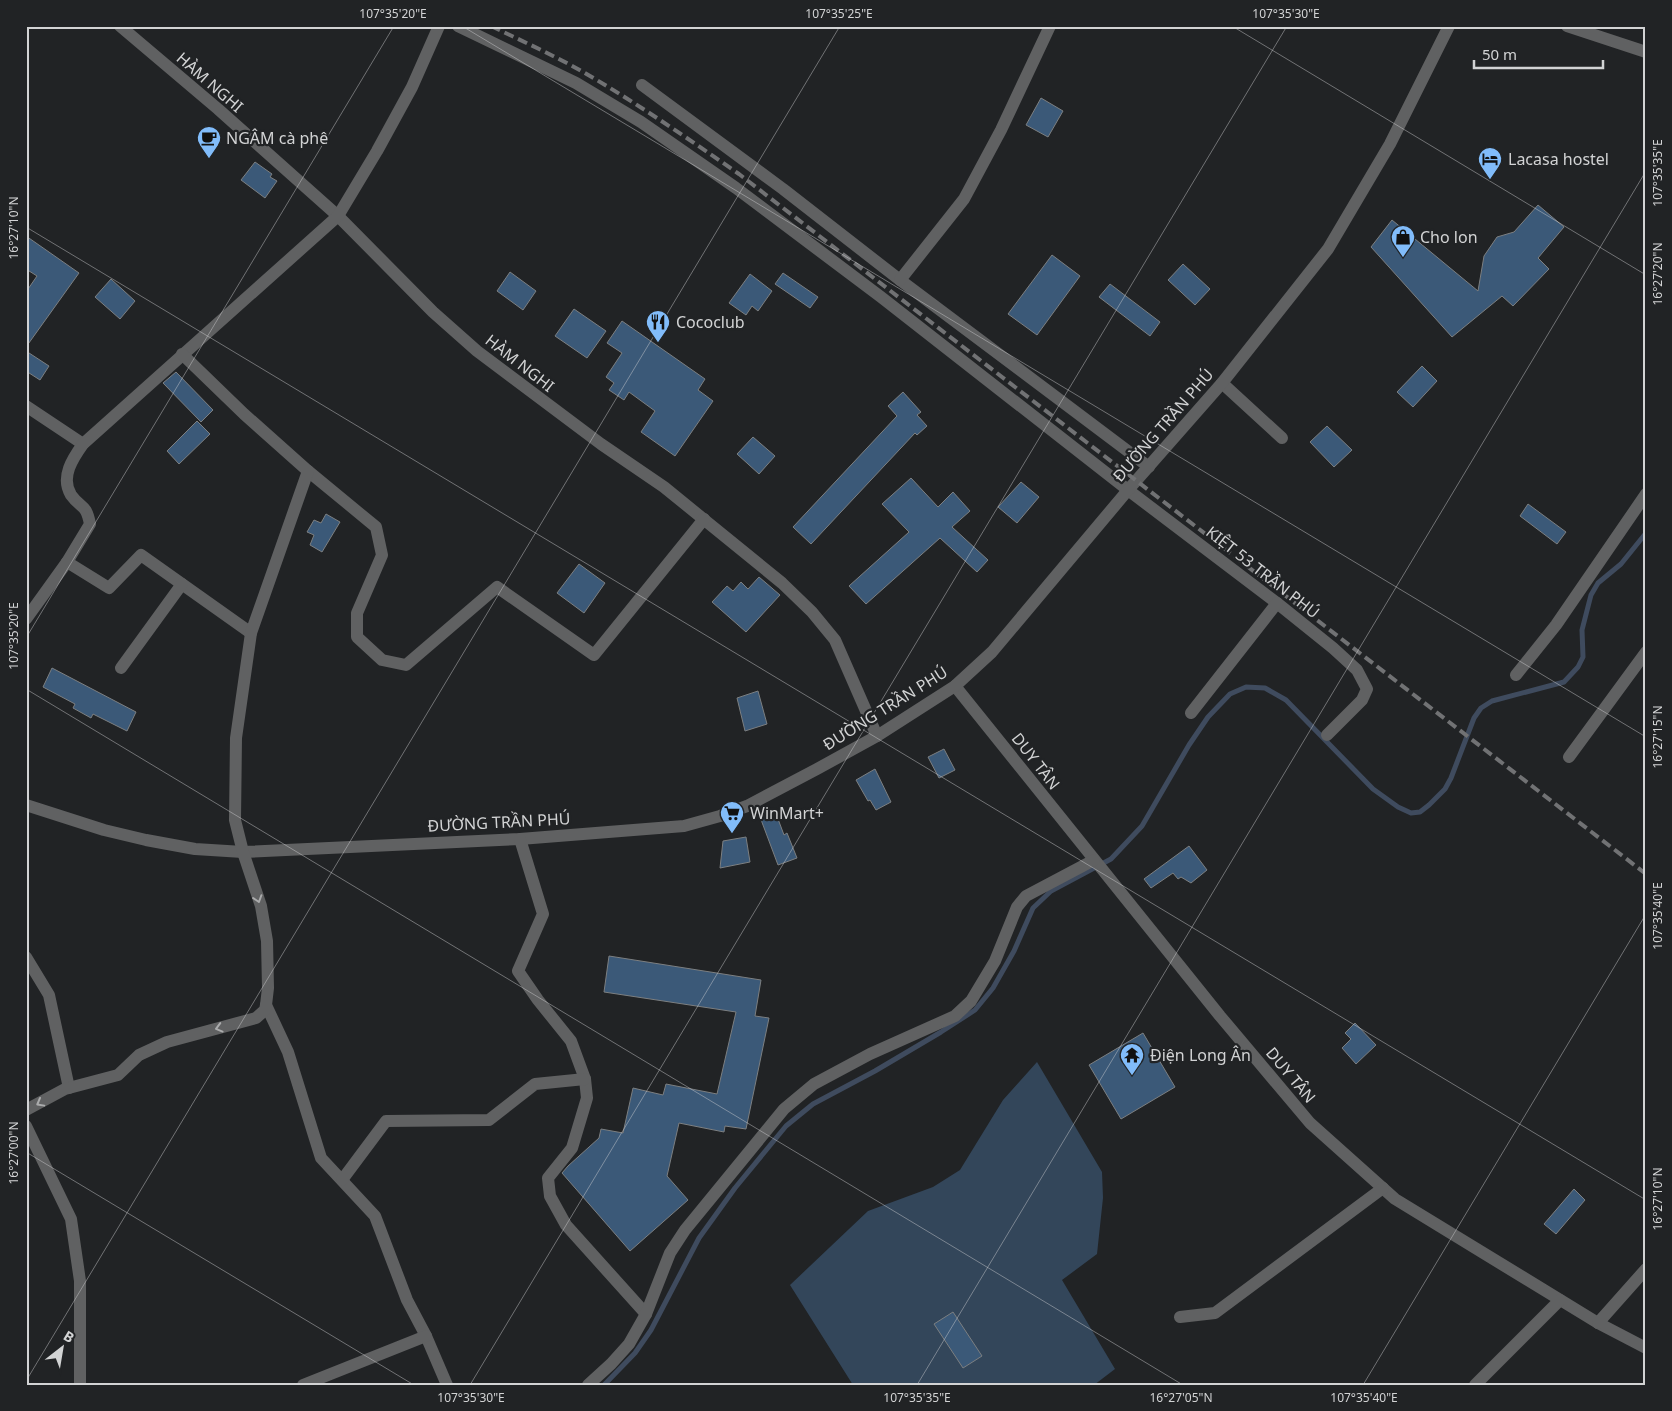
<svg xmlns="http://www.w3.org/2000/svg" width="1672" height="1411" font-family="'Noto Sans',sans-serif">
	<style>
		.green { fill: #33465a }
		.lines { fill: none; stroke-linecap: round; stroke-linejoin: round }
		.stream { stroke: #3f4b5e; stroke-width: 5 }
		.building { fill: #3b5978; stroke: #7c7f81 }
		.minor { stroke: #606162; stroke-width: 12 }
		.rail { stroke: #717274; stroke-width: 4; stroke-dasharray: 10 5; stroke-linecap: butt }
		.oneway { stroke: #aaabac }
		.ticks { fill: none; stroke: #d2d3d4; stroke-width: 1; stroke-opacity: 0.45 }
		.labels { text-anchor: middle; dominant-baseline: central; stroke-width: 4.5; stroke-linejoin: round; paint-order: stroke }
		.street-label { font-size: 16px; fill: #d2d3d4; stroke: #212325 }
		.poi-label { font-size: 16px; fill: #d2d3d4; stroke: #212325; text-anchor: start }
		.neatline { fill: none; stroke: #d2d3d4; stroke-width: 2 }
		.ticks-label { font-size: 12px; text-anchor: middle; fill: #d2d3d4 }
	</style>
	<rect width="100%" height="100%" fill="#212325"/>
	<!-- green -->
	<path class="green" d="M1037 1062 1102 1172 1103 1198 1097 1254 1062 1280 1115 1369 1094 1385H853L790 1285 868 1211 933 1187 960 1170 1003 1100Z"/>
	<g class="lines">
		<!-- stream -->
		<path class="stream" d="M604 1385 635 1353 651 1330 699 1238 735 1188 786 1126 813 1104 875 1071 941 1032 975 1010 993 988 1014 951 1033 908 1051 891 1111 859 1142 826 1189 745 1208 717 1230 694 1246 687 1265 688 1286 700 1373 789 1398 807 1411 813 1420 812 1429 805 1445 789 1451 778 1474 718 1481 708 1492 701 1564 682 1578 667 1583 657 1582 630 1591 595 1598 583 1621 564 1646 533"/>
	</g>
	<!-- building -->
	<g class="building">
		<path d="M1041 98 1063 111 1048 137 1026 125Z"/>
		<path d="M255 162 272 174 270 177 277 181 265 198 241 180Z"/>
		<path d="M1538 205 1564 227 1538 258 1549 269 1513 306 1502 296 1452 337 1371 247 1392 220 1478 291 1484 256 1497 237 1514 232Z"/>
		<path d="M26 236 79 273 26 347V292L37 276 26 269Z"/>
		<path d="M1052 255 1080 276 1037 335 1008 314Z"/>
		<path d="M1183 264 1210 289 1195 305 1168 280Z"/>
		<path d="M510 272 536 291 523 310 497 291Z"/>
		<path d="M783 273 818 297 810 308 775 284Z"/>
		<path d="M750 274 772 291 758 311 752 306 746 315 729 303Z"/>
		<path d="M111 279 135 301 120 319 95 297Z"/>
		<path d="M1110 284 1160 322 1150 336 1099 297Z"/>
		<path d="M574 309 606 331 587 358 555 336Z"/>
		<path d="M622 321 705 379 698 390 713 401 675 456 641 432 655 411 629 392 624 400 609 390 614 383 606 377 622 353 607 343Z"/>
		<path d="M26 351 49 366 40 380 26 371Z"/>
		<path d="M1422 366 1437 381 1413 407 1397 392Z"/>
		<path d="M176 372 213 410 201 422 163 383Z"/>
		<path d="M903 392 921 412 917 415 927 426 917 435 915 433 811 544 793 527 897 416 888 406Z"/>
		<path d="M197 421 210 434 179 464 167 451Z"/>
		<path d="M1327 426 1352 450 1334 467 1310 442Z"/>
		<path d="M753 437 775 456 759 474 737 454Z"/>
		<path d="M911 478 938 507 953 492 970 511 952 527 988 560 977 572 940 538 866 604 849 586 909 532 882 504Z"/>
		<path d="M1021 482 1039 497 1017 523 998 507Z"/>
		<path d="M1528 504 1566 532 1557 544 1520 516Z"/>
		<path d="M326 514 340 522 322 552 310 545 314 535 307 532 314 520 321 523Z"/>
		<path d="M579 564 605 583 584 613 557 593Z"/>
		<path d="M759 577 780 595 746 632 712 602 727 586 733 591 741 582 748 589Z"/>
		<path d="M52 668 136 712 127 731 93 714 91 718 73 708 75 704 43 687Z"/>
		<path d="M758 691 767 724 745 731 737 698Z"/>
		<path d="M944 749 955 770 939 778 928 757Z"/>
		<path d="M875 769 891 802 876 810 870 800 868 801 856 780Z"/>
		<path d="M775 811 784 835 787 833 797 858 778 865 760 817Z"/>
		<path d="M746 837 750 862 720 868 723 841Z"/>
		<path d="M1189 846 1207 870 1191 883 1181 877 1178 879 1173 873 1151 888 1144 879Z"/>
		<path d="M609 956 761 980 755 1016 769 1018 746 1129 725 1126 724 1132 679 1123 667 1176 688 1200 630 1251 562 1173 568 1166 599 1138 601 1129 623 1133 633 1088 663 1095 666 1084 717 1094 736 1012 604 992Z"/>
		<path d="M1355 1023 1376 1045 1356 1064 1342 1048 1351 1039 1345 1033Z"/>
		<path d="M1143 1033 1175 1087 1121 1119 1089 1065Z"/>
		<path d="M1574 1189 1585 1200 1556 1234 1544 1224Z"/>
		<path d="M953 1312 982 1356 963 1368 934 1324Z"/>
	</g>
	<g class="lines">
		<!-- minor -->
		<g class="minor">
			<path d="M120 26 218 109 338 216 433 312 477 351 601 444 664 487 782 583 812 612 835 640 877 736"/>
			<path d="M458 26 576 83 641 122 736 188 881 297 1128 490 1277 603 1333 648 1357 670 1367 689 1362 700 1327 735"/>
			<path d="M1567 26 1646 52"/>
			<path d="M642 85 783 189 900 280 1149 467"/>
			<path d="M900 280 964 199 1001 130 1050 26"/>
			<path d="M1222 383 1282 438"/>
			<path d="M26 406 83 444"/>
			<path d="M308 471 376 527 382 555 357 613V637L382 660 406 665 497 587 594 655 704 519"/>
			<path d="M67 562 109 588 141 555 251 633"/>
			<path d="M26 619 67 562 90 524C86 503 81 509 71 495 60 477 73 458 83 444L338 216 377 151 412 87 439 26"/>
			<path d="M121 668 182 584"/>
			<path d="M1516 675 1556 625 1646 494"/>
			<path d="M955 686 1220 1016 1310 1123 1395 1199 1598 1323 1646 1348"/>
			<path d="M1191 713 1277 603"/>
			<path d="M1569 757 1646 652"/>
			<path d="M26 805 104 830 146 840 195 849 243 852 520 839 684 826 720 816 747 806 817 769 877 736 955 686 992 652 1128 490 1222 383 1328 249 1390 144 1449 26"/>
			<path d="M520 839 543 914 518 971 538 1000 571 1041 585 1079 587 1098 572 1148 548 1178 550 1196 566 1225 646 1314"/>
			<path d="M26 957 49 995 69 1088"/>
			<path d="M266 1005 288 1052 321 1158 375 1216 407 1300 426 1336 447 1385"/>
			<path d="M26 1110 65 1089 118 1075 139 1055 167 1042 256 1018 265 1010 266 1005 268 988 267 941 261 906 243 852 235 820 236 738 251 633 308 471 244 414 182 354"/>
			<path d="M26 1126 71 1219 80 1281V1385"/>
			<path d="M342 1180 386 1121 489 1120 535 1084 585 1079"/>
			<path d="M1180 1317 1215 1313 1383 1188"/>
			<path d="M1598 1323 1646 1269"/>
			<path d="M303 1385 426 1336"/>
			<path d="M588 1385 611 1364 629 1344 646 1314 670 1253 685 1230 784 1109 814 1084 870 1054 955 1016 971 1001 995 961 1017 907 1026 896 1094 860"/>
			<path d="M1475 1385 1560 1300"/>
		</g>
		<!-- rail -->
		<path class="rail" d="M491 26C524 42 558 57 590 76 641 106 690 140 739 174L1646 874"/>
	</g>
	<!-- one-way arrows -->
	<defs><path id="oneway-chevron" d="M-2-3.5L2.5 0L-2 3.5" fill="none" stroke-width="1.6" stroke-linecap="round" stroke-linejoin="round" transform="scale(1.25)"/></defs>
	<g class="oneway">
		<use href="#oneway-chevron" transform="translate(258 899) rotate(72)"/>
		<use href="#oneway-chevron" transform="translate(219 1028) rotate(165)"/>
		<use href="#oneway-chevron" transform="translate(40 1103) rotate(151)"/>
	</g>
	<!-- ticks -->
	<path class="ticks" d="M462 26 1646 737M1232 26 1646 275M26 227 1646 1200M26 638 394 26M26 689 1183 1385M26 1152 414 1385M26 1381 840 26M470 1385 1287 26M917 1385 1646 171M1363 1385 1646 914"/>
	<!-- icons -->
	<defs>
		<g id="cafe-pin" transform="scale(1.25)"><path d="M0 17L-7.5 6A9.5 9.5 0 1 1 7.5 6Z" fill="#81bcfa" stroke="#212325"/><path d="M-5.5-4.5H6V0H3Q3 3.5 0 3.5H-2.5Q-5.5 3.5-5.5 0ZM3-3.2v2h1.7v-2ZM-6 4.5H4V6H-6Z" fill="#111"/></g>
		<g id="hotel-pin" transform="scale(1.25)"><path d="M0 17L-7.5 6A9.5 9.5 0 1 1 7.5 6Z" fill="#81bcfa" stroke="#212325"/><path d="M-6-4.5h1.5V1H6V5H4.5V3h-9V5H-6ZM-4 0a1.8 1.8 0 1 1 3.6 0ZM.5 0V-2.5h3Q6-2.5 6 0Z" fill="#111"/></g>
		<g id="shop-pin" transform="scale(1.25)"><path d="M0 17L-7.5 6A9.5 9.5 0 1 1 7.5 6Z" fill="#81bcfa" stroke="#212325"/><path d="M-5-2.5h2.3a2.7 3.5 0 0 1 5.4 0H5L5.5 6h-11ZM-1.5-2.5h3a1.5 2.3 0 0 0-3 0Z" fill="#111"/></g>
		<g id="restaurant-pin" transform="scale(1.25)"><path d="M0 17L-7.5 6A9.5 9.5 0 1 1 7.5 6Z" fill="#81bcfa" stroke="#212325"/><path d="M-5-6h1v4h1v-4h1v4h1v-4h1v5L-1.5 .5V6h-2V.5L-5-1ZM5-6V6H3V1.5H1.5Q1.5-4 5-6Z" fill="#111"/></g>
		<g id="supermarket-pin" transform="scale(1.25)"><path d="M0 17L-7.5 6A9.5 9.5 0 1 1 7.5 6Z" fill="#81bcfa" stroke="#212325"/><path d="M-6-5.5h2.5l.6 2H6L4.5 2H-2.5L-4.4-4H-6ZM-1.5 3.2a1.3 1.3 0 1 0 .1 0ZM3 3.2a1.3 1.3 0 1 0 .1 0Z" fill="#111"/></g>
		<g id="temple-pin" transform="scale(1.25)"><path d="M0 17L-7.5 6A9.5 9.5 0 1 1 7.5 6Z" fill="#81bcfa" stroke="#212325"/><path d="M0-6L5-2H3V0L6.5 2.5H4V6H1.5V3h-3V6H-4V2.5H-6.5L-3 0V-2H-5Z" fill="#111"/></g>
	</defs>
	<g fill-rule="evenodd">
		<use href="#cafe-pin" x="209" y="138"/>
		<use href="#hotel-pin" x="1490" y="159"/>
		<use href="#shop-pin" x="1403" y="237"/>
		<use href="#restaurant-pin" x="658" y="322"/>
		<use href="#supermarket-pin" x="732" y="813"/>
		<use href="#temple-pin" x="1132" y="1055"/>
	</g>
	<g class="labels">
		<!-- street labels -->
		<g class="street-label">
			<text transform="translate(210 82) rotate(41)">HÀM NGHI</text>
			<text transform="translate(520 363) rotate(38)">HÀM NGHI</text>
			<text transform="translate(1163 425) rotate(-49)">ĐƯỜNG TRẦN PHÚ</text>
			<text transform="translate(1263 572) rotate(38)">KIỆT 53 TRẦN PHÚ</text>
			<text transform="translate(885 708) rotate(-32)">ĐƯỜNG TRẦN PHÚ</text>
			<text transform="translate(1036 761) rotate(52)">DUY TÂN</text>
			<text transform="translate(499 822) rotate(-3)">ĐƯỜNG TRẦN PHÚ</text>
			<text transform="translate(1291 1075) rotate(50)">DUY TÂN</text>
		</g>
		<!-- poi labels -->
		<g class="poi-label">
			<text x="226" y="138">NGÂM cà phê</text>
			<text x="1508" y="159">Lacasa hostel</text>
			<text x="1420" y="237">Cho lon</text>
			<text x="676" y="322">Cococlub</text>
			<text x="750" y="813">WinMart+</text>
			<text x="1150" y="1055">Điện Long Ân</text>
		</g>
	</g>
	<!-- border -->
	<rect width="1672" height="1411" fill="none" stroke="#212325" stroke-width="55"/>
	<!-- north arrow -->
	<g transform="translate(62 1348) rotate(31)" stroke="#212325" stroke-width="4" paint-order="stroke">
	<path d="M0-4L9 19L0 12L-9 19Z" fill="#d2d3d4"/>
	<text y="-8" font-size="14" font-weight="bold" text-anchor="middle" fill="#d2d3d4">B</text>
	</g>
	<!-- scale -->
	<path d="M1474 60v8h129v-8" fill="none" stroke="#d2d3d4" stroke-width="2.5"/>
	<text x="1482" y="60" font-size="15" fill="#d2d3d4" stroke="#212325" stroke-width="4" paint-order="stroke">50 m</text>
	<rect x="28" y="28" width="1616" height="1356" class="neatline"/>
	<g class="ticks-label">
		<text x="393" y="18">107°35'20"E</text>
		<text x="839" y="18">107°35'25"E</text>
		<text x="1286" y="18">107°35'30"E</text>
		<text transform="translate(1658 173) rotate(-90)" y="4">107°35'35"E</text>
		<text transform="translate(14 228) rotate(-90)" y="4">16°27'10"N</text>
		<text transform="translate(1658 274) rotate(-90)" y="4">16°27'20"N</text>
		<text transform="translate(14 636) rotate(-90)" y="4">107°35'20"E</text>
		<text transform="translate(1658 737) rotate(-90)" y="4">16°27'15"N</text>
		<text transform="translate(1658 916) rotate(-90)" y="4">107°35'40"E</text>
		<text transform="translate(14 1153) rotate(-90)" y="4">16°27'00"N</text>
		<text transform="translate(1658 1199) rotate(-90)" y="4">16°27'10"N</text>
		<text x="471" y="1402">107°35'30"E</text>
		<text x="917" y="1402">107°35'35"E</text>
		<text x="1181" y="1402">16°27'05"N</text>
		<text x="1364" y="1402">107°35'40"E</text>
	</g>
</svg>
